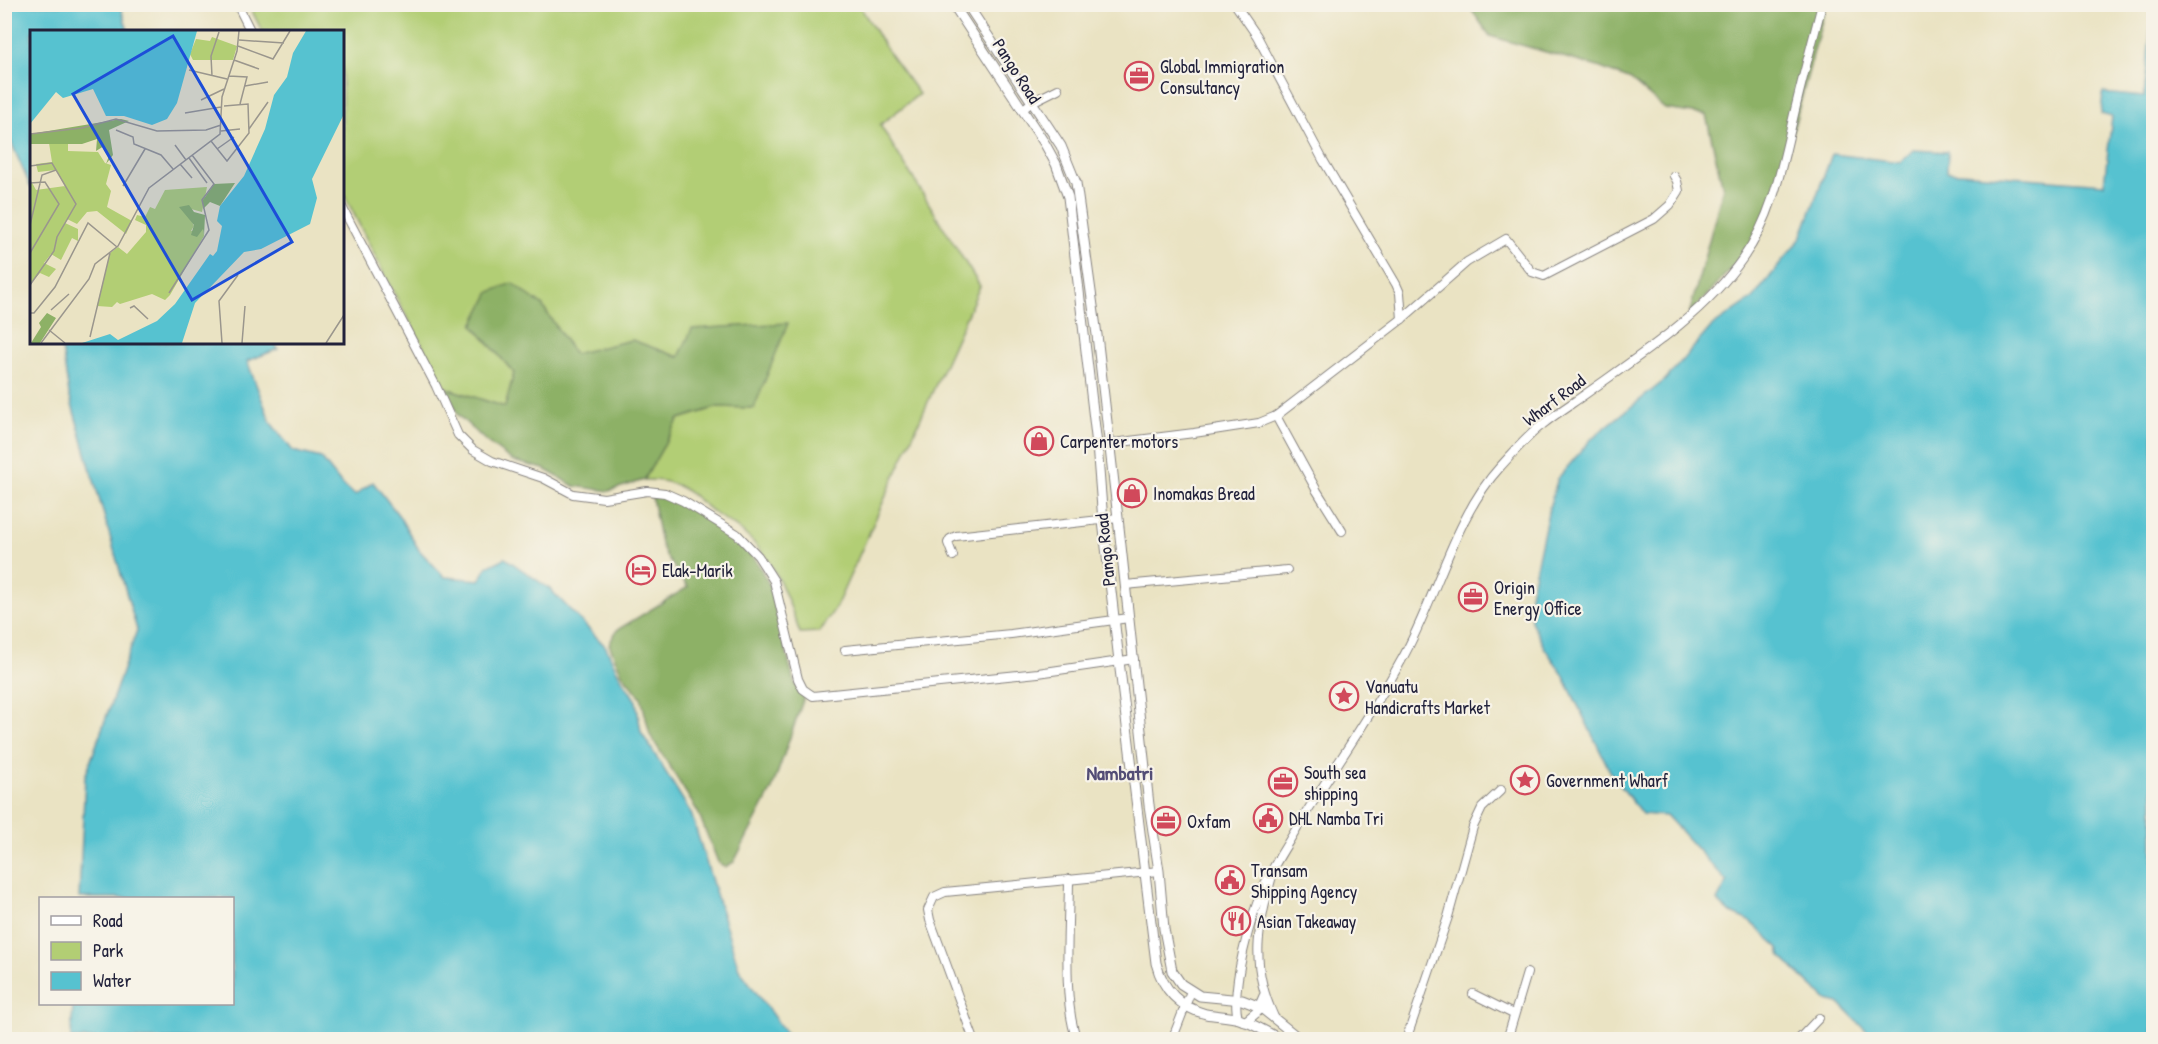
<svg xmlns="http://www.w3.org/2000/svg" width="2158" height="1044" font-family="'Patrick Hand',sans-serif">
	<style>
		.green { fill: #b2ce74; stroke: #6a7858; stroke-width: 1.5 }
		.forest { fill: #8db166; stroke: #586a50; stroke-width: 1.5 }
		.water { fill: #56c2d0; stroke: #3c7286; stroke-width: 1.5 }
		.lines { fill: none; stroke-linecap: round; stroke-linejoin: round }
		.minor-casing { stroke: #86827f; stroke-width: 10 }
		.tertiary-casing { stroke: #86827f; stroke-width: 11 }
		.minor { stroke: #fff; stroke-width: 8 }
		.tertiary { stroke: #fff; stroke-width: 9 }
		.labels { text-anchor: middle; dominant-baseline: central; stroke-width: 4.5; stroke-linejoin: round; paint-order: stroke }
		.poi-label { font-size: 18px; fill: #22223b; stroke: #f7f3e8; text-anchor: start }
		.street-label { font-size: 18px; fill: #22223b; stroke: #f7f3e8 }
		.neighbourhood-label { font-size: 20px; font-weight: bold; fill: #534d76; stroke: #f7f3e8 }
		.inset-road { fill: none; stroke: #9a968d; stroke-width: 1.5 }
		.view { fill: #1d4ed8; fill-opacity: 0.15; stroke: #1d4ed8; stroke-width: 3 }
		.inset-edge { fill: none; stroke: #22223b; stroke-width: 3 }
	</style>
	<rect width="100%" height="100%" fill="#f7f3e8"/>
	<filter id="ink" filterUnits="userSpaceOnUse"><feTurbulence type="fractalNoise" baseFrequency=".0167" numOctaves="2"/><feDisplacementMap in="SourceGraphic" scale="12" xChannelSelector="R" yChannelSelector="G"/><feConvolveMatrix kernelMatrix="1 2 1 2 8 2 1 2 1" color-interpolation-filters="sRGB"/></filter>
	<filter id="wash" filterUnits="userSpaceOnUse"><feTurbulence type="fractalNoise" baseFrequency=".008" numOctaves="4" result="noise"/><feDisplacementMap in="SourceGraphic" scale="24" xChannelSelector="R" yChannelSelector="G"/><feGaussianBlur stdDeviation="1.35" result="paint"/><feColorMatrix in="noise" values="0 0 0 0 0 0 0 0 0 0 0 0 0 0 0 0 0 1.4 0 .05"/><feComposite in="paint" operator="in"/></filter>
	<g filter="url(#wash)">
		<rect width="100%" height="100%" fill="#eae3c3"/>
		<!-- green -->
		<path class="green" d="M249 5H859L889 53 919 94 880 125 980 286 836 607 819 632 800 633C785 592 775 558 740 530 731 523 721 518 713 512 687 491 679 479 644 480L679 419 718 407 754 408 679 358 632 340 574 354 542 305 473 325 514 373 505 407 446 388 389 284 342 190V32L262 31Z"/>
		<!-- forest -->
		<g class="forest">
			<path d="M1587 4 1826 5 1780 180 1755 242 1689 315 1723 188 1706 115 1665 109 1631 80 1598 67 1490 36 1468 5Z"/>
			<path d="M512 283 542 305 574 354 632 340 679 357 692 329 788 323 754 408 718 407 679 419 644 480 609 491 574 486 544 469 513 461 487 442 458 415 446 388 505 407 514 373 473 325 490 292Z"/>
			<path d="M661 494 681 501 733 539 755 559 769 584 794 682 804 697 772 789 734 862 725 867 718 862 698 812 650 735 641 697 622 674 609 644 617 630 688 587 666 556 661 544 652 498Z"/>
		</g>
		<!-- water -->
		<g class="water">
			<path d="M4 5H120L128 31 32 32 31 188 5 128Z"/>
			<path d="M2153 5V1039H1875L1839 1003 1827 1000 1781 957 1779 948 1748 920 1729 912 1717 901 1727 882 1667 816 1642 814 1611 773 1562 673 1544 647 1531 621 1530 595 1549 508 1558 478 1593 437 1665 380 1711 327 1753 298 1801 238 1832 154 1901 162 1913 150 1948 152 1947 172 2104 184 2112 117 2101 114 2103 93 2144 97Z"/>
			<path d="M61 342H275L278 349 247 361 271 423 293 451 321 458 343 486 355 495 373 482 399 516 419 550 445 577 480 580 487 567 505 558 550 589 606 647 618 673 636 701 641 732 691 813 739 969 790 1039H71L73 1004H232V898H79L85 777 137 630 69 394Z"/>
		</g>
	</g>
	<g filter="url(#ink)">
		<g class="lines">
			<!-- minor casing -->
			<g class="minor-casing">
				<g id="minor">
					<path d="M237 4 251 32"/>
					<path d="M1235 4 1257 36 1323 160 1396 284 1400 293 1402 319"/>
					<path d="M1022 110 1032 102 1058 89"/>
					<path d="M342 207 436 386 458 435 473 450 492 461 543 478 573 494 604 498 647 491 665 493 683 501 737 534 758 556 774 581 798 679 803 689 813 696 1038 673 1134 659"/>
					<path d="M1276 416 1317 491 1342 531"/>
					<path d="M1097 445 1194 433 1259 423 1276 416 1402 319 1467 262 1506 239 1532 272 1544 276 1654 219 1670 205 1679 191 1677 181 1674 176"/>
					<path d="M953 556 948 543 950 539 956 536 1118 518"/>
					<path d="M1125 585 1287 570"/>
					<path d="M845 650 1011 634 1129 618"/>
					<path d="M1272 876C1257 930 1250 965 1274 1017"/>
					<path d="M1069 879C1069 922 1062 1002 1077 1040"/>
					<path d="M1473 994 1513 1014"/>
					<path d="M1238 1019C1230 988 1251 914 1265 884 1274 864 1287 845 1298 826 1332 770 1370 718 1401 661 1435 602 1454 517 1500 467 1513 453 1527 436 1543 424 1557 413 1573 403 1587 393 1642 354 1704 314 1743 258 1774 215 1783 161 1795 110 1803 75 1813 40 1822 4"/>
					<path d="M974 1040 930 920 928 910 934 897 945 892 1159 871"/>
					<path d="M1172 1040 1191 991"/>
					<path d="M1406 1040 1448 917 1473 827 1482 808 1501 790"/>
					<path d="M1507 1040 1527 973"/>
					<path d="M1798 1040 1819 1018"/>
				</g>
			</g>
			<!-- tertiary casing -->
			<g class="tertiary-casing">
				<g id="tertiary">
					<path d="M953 4 1045 144 1056 164 1068 197 1097 445 1103 521 1119 661 1156 963C1163 990 1179 1007 1206 1014 1217 1016 1228 1016 1239 1019 1254 1024 1268 1033 1282 1040"/>
					<path d="M967 4 1061 146 1076 183 1097 335 1118 518 1149 805 1159 871 1164 929 1172 971 1181 984 1200 996 1242 1000 1260 1007 1301 1040"/>
					<path d="M1245 1022 1257 1012 1264 996"/>
				</g>
			</g>
			<!-- minor -->
			<use href="#minor" class="minor"/>
			<!-- tertiary -->
			<use href="#tertiary" class="tertiary"/>
		</g>
	</g>
	<!-- icons -->
	<defs>
		<g id="office-ring" transform="scale(1.5)"><circle r="9.5" fill="#f7f3e8" stroke="#d1495b" stroke-width="1.5"/><path d="M-6-3h4V-5.5h4V-3h4V5H-6ZM-1-4.5V-3h2v-1.5ZM-6 0V1H6V0Z" fill="#d1495b"/></g>
		<g id="shop-ring" transform="scale(1.5)"><circle r="9.5" fill="#f7f3e8" stroke="#d1495b" stroke-width="1.5"/><path d="M-5-2.5h2.3a2.7 3.5 0 0 1 5.4 0H5L5.5 6h-11ZM-1.5-2.5h3a1.5 2.3 0 0 0-3 0Z" fill="#d1495b"/></g>
		<g id="hotel-ring" transform="scale(1.5)"><circle r="9.5" fill="#f7f3e8" stroke="#d1495b" stroke-width="1.5"/><path d="M-6-4.5h1.5V1H6V5H4.5V3h-9V5H-6ZM-4 0a1.8 1.8 0 1 1 3.6 0ZM.5 0V-2.5h3Q6-2.5 6 0Z" fill="#d1495b"/></g>
		<g id="sight-ring" transform="scale(1.5)"><circle r="9.5" fill="#f7f3e8" stroke="#d1495b" stroke-width="1.5"/><path d="M0-6L1.8-2.2L6-1.7L2.9 1.2L3.7 5.4L0 3.3L-3.7 5.4L-2.9 1.2L-6-1.7L-1.8-2.2Z" fill="#d1495b"/></g>
		<g id="civic-ring" transform="scale(1.5)"><circle r="9.5" fill="#f7f3e8" stroke="#d1495b" stroke-width="1.5"/><path d="M-.6-6.5H3V-4.5H.6V-3L4-1V1h2V6H-6V1h2V-1L-.6-3ZM-1.2 2.5V6h2.4V2.5Z" fill="#d1495b"/></g>
		<g id="restaurant-ring" transform="scale(1.5)"><circle r="9.5" fill="#f7f3e8" stroke="#d1495b" stroke-width="1.5"/><path d="M-5-6h1v4h1v-4h1v4h1v-4h1v5L-1.5 .5V6h-2V.5L-5-1ZM5-6V6H3V1.5H1.5Q1.5-4 5-6Z" fill="#d1495b"/></g>
	</defs>
	<g fill-rule="evenodd">
		<use href="#office-ring" x="1139" y="76"/>
		<use href="#shop-ring" x="1039" y="441"/>
		<use href="#shop-ring" x="1132" y="493"/>
		<use href="#hotel-ring" x="641" y="570"/>
		<use href="#office-ring" x="1473" y="597"/>
		<use href="#sight-ring" x="1344" y="696"/>
		<use href="#sight-ring" x="1525" y="780"/>
		<use href="#office-ring" x="1283" y="782"/>
		<use href="#civic-ring" x="1268" y="818"/>
		<use href="#office-ring" x="1166" y="821"/>
		<use href="#civic-ring" x="1230" y="880"/>
		<use href="#restaurant-ring" x="1236" y="921"/>
	</g>
	<g class="labels">
		<!-- poi labels -->
		<g class="poi-label">
			<text x="1160" y="66">Global Immigration<tspan x="1160" dy="21">Consultancy</tspan></text>
			<text x="1060" y="441">Carpenter motors</text>
			<text x="1153" y="493">Inomakas Bread</text>
			<text x="662" y="570">Elak-Marik</text>
			<text x="1494" y="587">Origin<tspan x="1494" dy="21">Energy Office</tspan></text>
			<text x="1365" y="686">Vanuatu<tspan x="1365" dy="21">Handicrafts Market</tspan></text>
			<text x="1304" y="772">South sea<tspan x="1304" dy="21">shipping</tspan></text>
			<text x="1546" y="780">Government Wharf</text>
			<text x="1289" y="818">DHL Namba Tri</text>
			<text x="1187" y="821">Oxfam</text>
			<text x="1251" y="870">Transam<tspan x="1251" dy="21">Shipping Agency</tspan></text>
			<text x="1257" y="921">Asian Takeaway</text>
		</g>
		<!-- street labels -->
		<g class="street-label">
			<text transform="translate(1017 71) rotate(57)">Pango Road</text>
			<text transform="translate(1554 400) rotate(-37)">Wharf Road</text>
			<text transform="translate(1105 550) rotate(-96)">Pango Road</text>
		</g>
		<!-- neighbourhood labels -->
		<g class="neighbourhood-label">
			<text x="1120" y="772">Nambatri</text>
		</g>
	</g>
	<!-- overview -->
	<g transform="translate(30 30)">
		<rect width="314" height="314" fill="#eae3c3"/>
		<path d="M182 7 207 16 203 30H163L160 24 166 9 180 11ZM38 112V121L68 122 75 133 81 135 76 154 81 161 77 177 102 191 96 204 67 181 57 182 47 194 37 189 35 193 48 199V211L42 208 31 230 21 224 14 233 26 239 19 247 10 243 0 254V149L6 160 35 156 46 176 26 140 8 142 6 134 22 132 19 113ZM177 157 172 182 161 179 159 185 164 196 161 201 173 199 174 206 140 265 135 270 122 264 90 274 87 272 82 277 67 276 80 223 88 217 97 224 116 202V195L105 190 107 185 115 187 120 177 125 179 135 160Z" fill="#b2ce74"/>
		<path d="M91 89 99 91 79 100 83 125 76 134 79 126 74 116 66 121 67 109 52 114H0V104ZM205 153 190 176 180 172 173 179V170L184 154ZM159 175 164 182 175 185 174 206 173 199 167 207 161 205 164 195 149 177ZM17 283 26 288 10 313H1L11 297 9 293Z" fill="#8db166"/>
		<path d="M0 1H167L147 73 137 89 122 95 94 86H76L63 59 33 68 26 62 0 94ZM276 1H314L313 86 282 149 287 168 280 194 231 219 214 222 165 273 152 313H52L80 304 88 310 127 291 145 274 180 224 183 226 187 221 192 196 187 191 190 176 214 146 235 99 244 65 257 47 263 23Z" fill="#56c2d0"/>
		<path class="inset-road" d="M209 10 254 13M208 16 243 29 260 1M204 30 229 39M159 40 197 49M182 46 181 26 189 2M199 46 217 47 210 74M215 56 238 52M171 70 194 59M155 83 191 77M219 99 238 72M86 100 103 107 104 114 131 125 143 139M191 101 210 99M0 104 52 98 86 89 127 101 176 100 191 95M181 111 197 131 219 103 218 74 194 76M145 115 156 130M187 119 204 107M159 128 177 153M150 134 162 148M0 136 22 133 46 174 27 207 24 221 0 255M0 153 15 152 29 174 0 223M93 156 115 119M0 195 12 145 26 140M139 263 179 200 172 170 184 154 162 125M100 278 104 276 118 289M21 280 39 264M0 283H4L25 257 58 193 87 217M19 300 35 313M60 307 80 223M11 313 59 249 65 234 88 216 119 158 190 104 192 67 207 21 209 1M192 313 189 271 208 245M212 313 215 276M296 313 314 285"/>
		<path class="view" d="M143 6 262 212 162 270 43 64Z"/>
		<rect width="314" height="314" class="inset-edge"/>
	</g>
	<!-- margin -->
	<rect width="2158" height="1044" fill="none" stroke="#f7f3e8" stroke-width="24"/>
	<!-- legend -->
	<rect x="39" y="897" width="195" height="108" fill="#f7f3e8" stroke="#a29fa3" stroke-width="1.5"/>
	<rect x="51" y="916" width="30" height="9" fill="#ffffff" stroke="#a29fa3" stroke-width="1.5"/>
	<text x="93" y="927" font-size="18" fill="#22223b">Road</text>
	<rect x="51" y="942" width="30" height="18" fill="#b2ce74" stroke="#a29fa3" stroke-width="1.5"/>
	<text x="93" y="957" font-size="18" fill="#22223b">Park</text>
	<rect x="51" y="972" width="30" height="18" fill="#56c2d0" stroke="#a29fa3" stroke-width="1.5"/>
	<text x="93" y="987" font-size="18" fill="#22223b">Water</text>
</svg>
